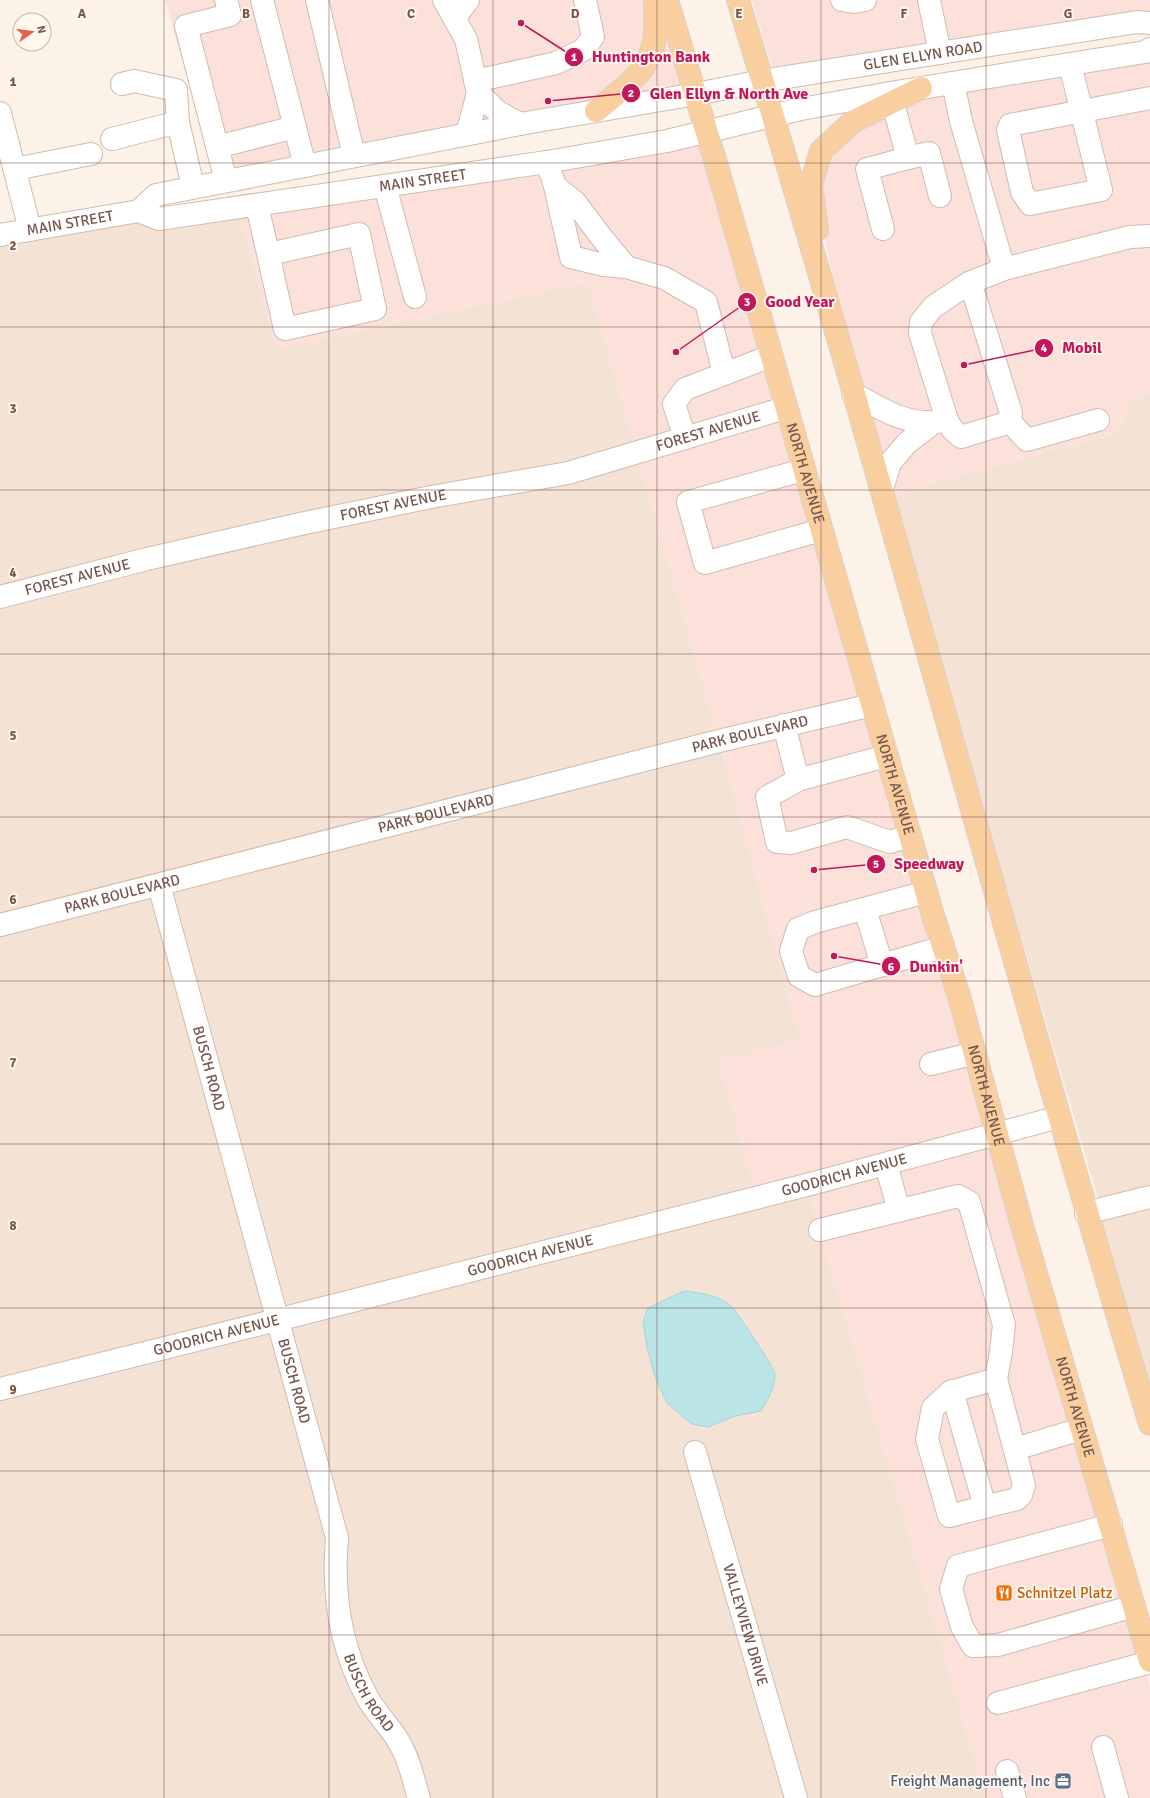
<svg xmlns="http://www.w3.org/2000/svg" width="1150" height="1798" font-family="Signika,sans-serif">
	<style>
		.residential { fill: #f4e3d5 }
		.commercial { fill: #fce1db }
		.water { fill: #bbe4e6; stroke: #a1d5d8 }
		.lines { fill: none; stroke-linecap: round; stroke-linejoin: round }
		.minor-casing { stroke: #d0bbaf; stroke-width: 24 }
		.major-casing { stroke: #d9d0cd; stroke-width: 24 }
		.minor { stroke: #fff; stroke-width: 22 }
		.major { stroke: #facfa0; stroke-width: 22 }
		.grid { fill: none; stroke: #76564b; stroke-width: 1; stroke-opacity: 0.55 }
		.labels { text-anchor: middle; dominant-baseline: central; stroke-width: 4; stroke-linejoin: round; paint-order: stroke }
		.street-label { font-size: 15px; fill: #76564b; stroke: #fff6ed }
		.food-label { font-size: 15px; fill: #c56008; stroke: #fff6ed; text-anchor: start }
		.service-label { font-size: 15px; fill: #4e5e75; stroke: #fff6ed; text-anchor: end }
		.grid-label { font-size: 13px; text-anchor: middle; font-weight: bold; fill: #76564b; stroke: #fff6ed; stroke-width: 4; stroke-linejoin: round; paint-order: stroke }
		.leader { fill: none; stroke: #c2185b; stroke-width: 1.5 }
		.callout-dot { fill: #c2185b; stroke: #fff6ed; stroke-width: 1.5 }
		.mark-label { font-size: 12px; text-anchor: middle; font-weight: bold; fill: #fff }
		.callout-label { font-size: 16px; text-anchor: middle; font-weight: bold; fill: #c2185b; stroke: #fff6ed; stroke-width: 4; stroke-linejoin: round; paint-order: stroke }
	</style>
	<rect width="100%" height="100%" fill="#fcf2e7"/>
	<!-- residential -->
	<g class="residential">
		<path d="M238 209 276 349 588 282 721 747 800 1039 808 1190 986 1798H0V246L95 228Z"/>
		<path d="M1150 394V1186L1098 1198 890 495 1118 433 1131 399Z"/>
		<path d="M1150 1205V1404L1096 1218Z"/>
	</g>
	<!-- commercial -->
	<g class="commercial">
		<path d="M165 0H656L683 89 215 174Z"/>
		<path d="M752 0H1150V21L772 67Z"/>
		<path d="M1150 44V394L1131 399 1118 433 890 495 846 346 827 249 818 187 827 155 858 127 925 94Z"/>
		<path d="M697 139 863 697 717 733 588 282 276 349 238 209Z"/>
		<path d="M868 710 992 1129 753 1192 719 1061 800 1039 721 747Z"/>
		<path d="M993 1141 1150 1686V1798H986L808 1190Z"/>
	</g>
	<!-- water -->
	<path class="water" d="M684 1291C697 1292 720 1296 730 1305 736 1310 775 1369 775 1374 775 1387 767 1401 761 1411L735 1416 708 1427 692 1424 667 1403 655 1377 647 1347 643 1322 648 1308Z"/>
	<g class="lines">
		<!-- minor casing -->
		<g class="minor-casing">
			<g id="minor">
				<path d="M226 0 230 15 186 26 226 181"/>
				<path d="M262 0 305 166"/>
				<path d="M317 0 354 156"/>
				<path d="M444 0 466 39 478 93 467 134"/>
				<path d="M842 0 854 2 865 0"/>
				<path d="M929 0 940 53"/>
				<path d="M455 17 468 0"/>
				<path d="M1070 64C1080 106 1091 148 1101 190L1030 204 1022 192 1008 130 1010 125 1150 98"/>
				<path d="M475 81 556 63 583 50 593 37 585 0"/>
				<path d="M953 83 961 121 1004 269"/>
				<path d="M122 84 134 81 176 90 178 122 193 187"/>
				<path d="M478 93 498 112 520 124"/>
				<path d="M0 113 30 230"/>
				<path d="M112 139 178 122"/>
				<path d="M217 147 295 127"/>
				<path d="M908 158 929 153 940 196"/>
				<path d="M547 162 555 186 575 202 602 238 626 267 664 278 706 302 724 373"/>
				<path d="M15 169 91 154"/>
				<path d="M385 186 415 297"/>
				<path d="M555 186 571 257 604 265 626 267"/>
				<path d="M257 205 285 329 375 309 359 234 269 254"/>
				<path id="s1" d="M139 211 159 219 547 162 667 141 801 109 890 93 1145 52 1150 49"/>
				<path d="M883 229 867 169 908 158 890 93"/>
				<path id="s2" d="M0 235 139 211 156 195 520 124 696 94 762 81 1137 22 1150 23"/>
				<path d="M853 393C882 410 912 429 947 420L920 333 921 322 933 307 969 283 1004 269 1130 237 1150 236"/>
				<path d="M947 420 952 429 961 437 1010 422 1011 413 975 297 969 283"/>
				<path d="M1010 422 1027 440 1098 420"/>
				<path d="M685 438 674 404 685 389 771 356"/>
				<path d="M803 470 688 502 705 563 821 530"/>
				<path d="M882 489 890 463 907 443 933 423"/>
				<path id="s3" d="M0 597 147 559 300 524 431 497 568 473 785 408"/>
				<path d="M784 725 798 780 886 756"/>
				<path d="M798 780 767 797 777 842 791 843 847 827 890 842 910 836"/>
				<path id="s4" d="M159 885 337 1538C332 1594 340 1647 367 1697 376 1714 391 1727 400 1744 410 1760 413 1780 419 1798"/>
				<path d="M926 892 815 922 798 929 791 951 799 976 815 985 943 947"/>
				<path d="M865 909 882 965"/>
				<path id="s5" d="M0 925 719 741 872 705"/>
				<path d="M931 1064 975 1053"/>
				<path d="M886 1164 899 1211"/>
				<path d="M1086 1213 1150 1197"/>
				<path d="M820 1230 958 1196 969 1202 1004 1325 1001 1352 996 1379 1024 1485 1021 1495 1017 1499 949 1516 927 1439 933 1408 950 1392 996 1379"/>
				<path id="s6" d="M0 1389 277 1320 818 1182 1059 1117"/>
				<path d="M952 1391 985 1507"/>
				<path d="M1015 1449 1081 1429"/>
				<path id="s7" d="M695 1452 796 1798"/>
				<path d="M1111 1525 958 1566 951 1589 962 1627 973 1646 998 1645 1134 1606"/>
				<path d="M998 1703 1150 1662"/>
				<path d="M1103 1747 1117 1798"/>
				<path d="M1007 1771 1015 1798"/>
			</g>
		</g>
		<!-- major casing -->
		<g class="major-casing">
			<g id="major">
				<path id="s8" d="M667 0 716 163 932 912 959 996 1023 1229 1150 1661"/>
				<path d="M738 0C882 473 1007 951 1150 1424"/>
				<path d="M596 111C621 90 653 70 655 34 656 23 655 11 655 0"/>
				<path d="M817 230 811 184 821 151 852 122 921 88"/>
			</g>
		</g>
		<!-- minor -->
		<use href="#minor" class="minor"/>
		<!-- major -->
		<use href="#major" class="major"/>
	</g>
	<!-- grid -->
	<path class="grid" d="M164 0V1798M329 0V1798M493 0V1798M657 0V1798M821 0V1798M986 0V1798M0 163H1150M0 327H1150M0 490H1150M0 654H1150M0 817H1150M0 981H1150M0 1144H1150M0 1308H1150M0 1471H1150M0 1635H1150"/>
	<!-- icons -->
	<defs>
		<g id="restaurant-square" transform="scale(0.9)"><rect x="-9" y="-9" width="18" height="18" rx="4" fill="#e8710a" stroke="#fff6ed"/><path d="M-5-6h1v4h1v-4h1v4h1v-4h1v5L-1.5 .5V6h-2V.5L-5-1ZM5-6V6H3V1.5H1.5Q1.5-4 5-6Z" fill="#fff"/></g>
		<g id="office-square" transform="scale(0.9)"><rect x="-9" y="-9" width="18" height="18" rx="4" fill="#5c6f8a" stroke="#fff6ed"/><path d="M-6-3h4V-5.5h4V-3h4V5H-6ZM-1-4.5V-3h2v-1.5ZM-6 0V1H6V0Z" fill="#fff"/></g>
	</defs>
	<g fill-rule="evenodd">
		<use href="#restaurant-square" x="1004" y="1593"/>
		<use href="#office-square" x="1063" y="1781"/>
	</g>
	<g class="labels">
		<!-- street labels -->
		<g class="street-label">
			<text stroke="none"><textPath href="#s2" startOffset="944">GLEN ELLYN ROAD</textPath></text>
			<text stroke="none"><textPath href="#s1" startOffset="288">MAIN STREET</textPath></text>
			<text stroke="none"><textPath href="#s2" startOffset="71">MAIN STREET</textPath></text>
			<text stroke="none"><textPath href="#s3" startOffset="728">FOREST AVENUE</textPath></text>
			<text stroke="none"><textPath href="#s8" startOffset="493">NORTH AVENUE</textPath></text>
			<text stroke="none"><textPath href="#s3" startOffset="404">FOREST AVENUE</textPath></text>
			<text stroke="none"><textPath href="#s3" startOffset="80">FOREST AVENUE</textPath></text>
			<text stroke="none"><textPath href="#s5" startOffset="774">PARK BOULEVARD</textPath></text>
			<text stroke="none"><textPath href="#s8" startOffset="817">NORTH AVENUE</textPath></text>
			<text stroke="none"><textPath href="#s5" startOffset="450">PARK BOULEVARD</textPath></text>
			<text stroke="none"><textPath href="#s5" startOffset="126">PARK BOULEVARD</textPath></text>
			<text stroke="none"><textPath href="#s4" startOffset="190">BUSCH ROAD</textPath></text>
			<text stroke="none"><textPath href="#s8" startOffset="1141">NORTH AVENUE</textPath></text>
			<text stroke="none"><textPath href="#s6" startOffset="871">GOODRICH AVENUE</textPath></text>
			<text stroke="none"><textPath href="#s6" startOffset="547">GOODRICH AVENUE</textPath></text>
			<text stroke="none"><textPath href="#s6" startOffset="223">GOODRICH AVENUE</textPath></text>
			<text stroke="none"><textPath href="#s4" startOffset="514">BUSCH ROAD</textPath></text>
			<text stroke="none"><textPath href="#s8" startOffset="1465">NORTH AVENUE</textPath></text>
			<text stroke="none"><textPath href="#s7" startOffset="180">VALLEYVIEW DRIVE</textPath></text>
			<text stroke="none"><textPath href="#s4" startOffset="838">BUSCH ROAD</textPath></text>
		</g>
		<!-- food labels -->
		<g class="food-label">
			<text x="1017" y="1593">Schnitzel Platz</text>
		</g>
		<!-- service labels -->
		<g class="service-label">
			<text x="1050" y="1781">Freight Management, Inc</text>
		</g>
	</g>
	<g class="grid-label">
		<text x="82" y="18">A</text>
		<text x="246" y="18">B</text>
		<text x="411" y="18">C</text>
		<text x="575" y="18">D</text>
		<text x="739" y="18">E</text>
		<text x="904" y="18">F</text>
		<text x="1068" y="18">G</text>
		<text x="13" y="86">1</text>
		<text x="13" y="250">2</text>
		<text x="13" y="413">3</text>
		<text x="13" y="577">4</text>
		<text x="13" y="740">5</text>
		<text x="13" y="904">6</text>
		<text x="13" y="1067">7</text>
		<text x="13" y="1230">8</text>
		<text x="13" y="1394">9</text>
	</g>
	<!-- callouts -->
	<path class="leader" d="M521 23L574 57M548 101L631 93M676 352L747 302M964 365L1044 348M814 870L876 864M834 956L891 966"/>
	<g class="callout-dot">
		<circle cx="521" cy="23" r="4"/>
		<circle cx="548" cy="101" r="4"/>
		<circle cx="676" cy="352" r="4"/>
		<circle cx="964" cy="365" r="4"/>
		<circle cx="814" cy="870" r="4"/>
		<circle cx="834" cy="956" r="4"/>
		<circle cx="574" cy="57" r="10"/>
		<circle cx="631" cy="93" r="10"/>
		<circle cx="747" cy="302" r="10"/>
		<circle cx="1044" cy="348" r="10"/>
		<circle cx="876" cy="864" r="10"/>
		<circle cx="891" cy="966" r="10"/>
	</g>
	<g class="mark-label">
		<text x="574" y="61">1</text>
		<text x="631" y="97">2</text>
		<text x="747" y="306">3</text>
		<text x="1044" y="352">4</text>
		<text x="876" y="868">5</text>
		<text x="891" y="971">6</text>
	</g>
	<g class="callout-label">
		<text x="651" y="62">Huntington Bank</text>
		<text x="729" y="99">Glen Ellyn &amp; North Ave</text>
		<text x="800" y="307">Good Year</text>
		<text x="1082" y="353">Mobil</text>
		<text x="929" y="869">Speedway</text>
		<text x="936" y="972">Dunkin'</text>
	</g>
	<!-- north arrow -->
	<g transform="translate(32 32) rotate(76)"><circle r="19" fill="#fff6ed" stroke="#c8b6ac"/>
	<path d="M0-3L7 15L0 10L-7 15Z" fill="#e5604d"/>
	<text y="-6" font-size="11" font-weight="bold" text-anchor="middle" fill="#76564b">N</text>
	</g>
</svg>
